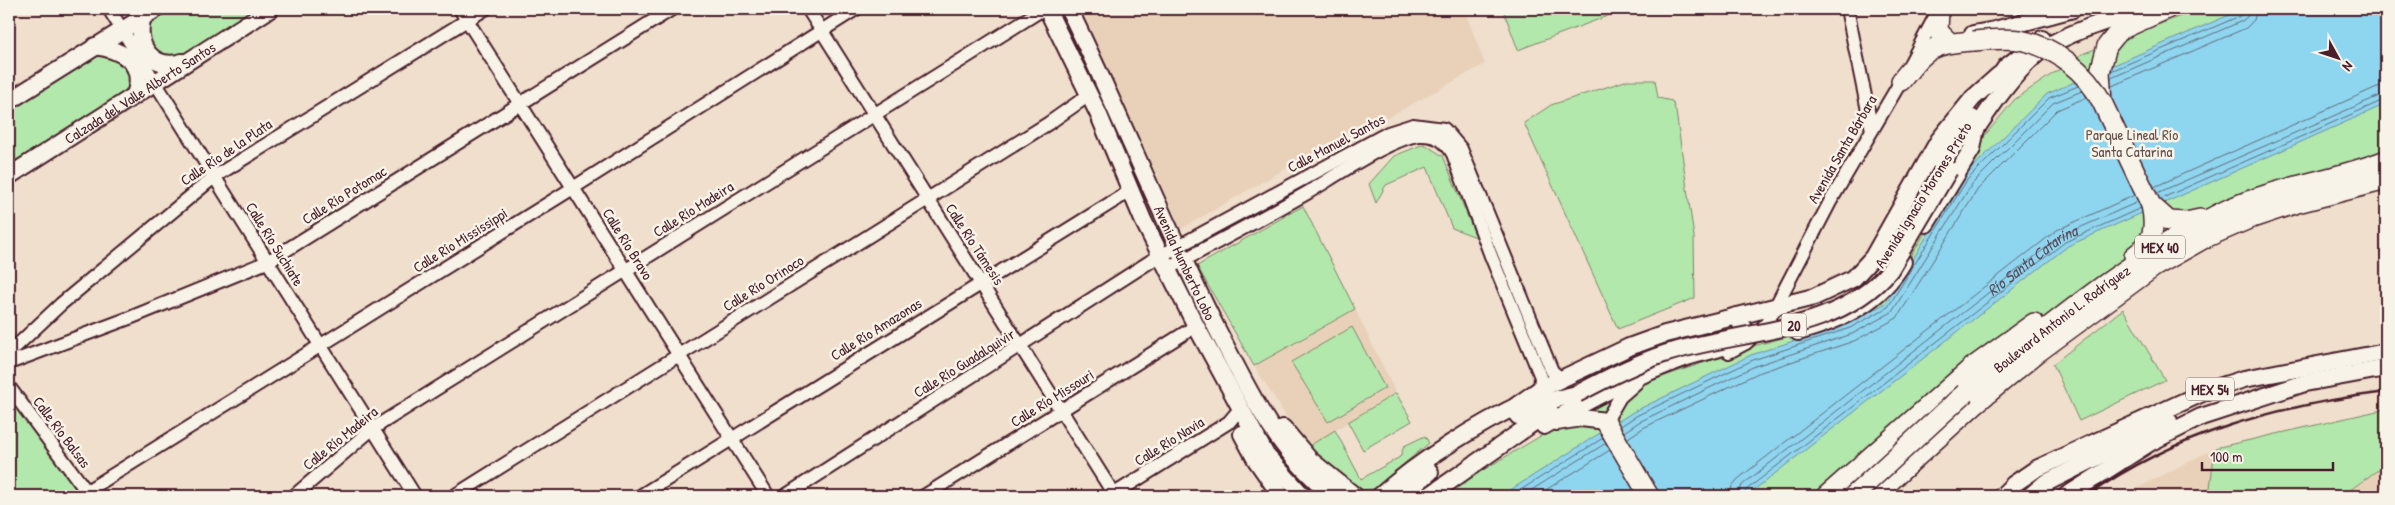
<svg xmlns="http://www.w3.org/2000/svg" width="2395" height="505" font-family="'Patrick Hand',sans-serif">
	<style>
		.built { fill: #e9d1b9 }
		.green { fill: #b2e8ab; stroke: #7e846b }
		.water { fill: #8ed6ef; stroke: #738da1 }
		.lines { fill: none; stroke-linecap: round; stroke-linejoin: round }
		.shore { stroke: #656879; stroke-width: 1 }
		.minor-casing { stroke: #4a1f2b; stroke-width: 16 }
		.major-casing { stroke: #4a1f2b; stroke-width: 20 }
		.highway-casing { stroke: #4a1f2b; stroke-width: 22 }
		.minor { stroke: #f7f3e8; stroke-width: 12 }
		.major { stroke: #f7f3e8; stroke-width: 16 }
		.highway { stroke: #f7f3e8; stroke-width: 19 }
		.rail { stroke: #4a1f2b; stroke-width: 2.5 }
		.major-bridge-casing { stroke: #4a1f2b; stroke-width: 20; stroke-linecap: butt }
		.highway-bridge-casing { stroke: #4a1f2b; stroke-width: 22; stroke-linecap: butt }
		.major-bridge { stroke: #f7f3e8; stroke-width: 16 }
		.highway-bridge { stroke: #f7f3e8; stroke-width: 19 }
		.labels { text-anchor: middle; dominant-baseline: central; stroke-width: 5; stroke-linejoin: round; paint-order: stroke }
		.shield { fill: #f7f3e8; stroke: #7e5f64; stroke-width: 1 }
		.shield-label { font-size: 14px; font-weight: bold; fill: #4a1f2b }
		.street-label { font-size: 15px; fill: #4a1f2b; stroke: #f7f3e8 }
		.park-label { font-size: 15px; fill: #64514b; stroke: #f7f3e8 }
		.water-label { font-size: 16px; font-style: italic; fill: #5b4d5c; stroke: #f7f3e8 }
	</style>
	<rect width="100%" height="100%" fill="#efdfcc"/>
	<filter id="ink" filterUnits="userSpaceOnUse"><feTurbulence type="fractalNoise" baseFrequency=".02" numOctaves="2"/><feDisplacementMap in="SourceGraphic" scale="10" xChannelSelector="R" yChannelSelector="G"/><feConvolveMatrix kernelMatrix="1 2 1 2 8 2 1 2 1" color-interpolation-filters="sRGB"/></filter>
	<g filter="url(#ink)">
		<!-- built -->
		<g class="built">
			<path d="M1081 9H1464L1485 64 1387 118 1384 113 1363 124 1181 229Z"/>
			<path d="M1355 309 1396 393 1309 446 1295 430 1254 366Z"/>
			<path d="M2215 448 2209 496H2122Z"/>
			<path d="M2386 464V496H2342Z"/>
		</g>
		<!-- green -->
		<g class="green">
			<path d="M159 9H260L177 61H159L142 25Z"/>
			<path d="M1503 9H1623V10L1518 50Z"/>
			<path d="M2199 9H2386V159L2265 192 1833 496H1439L1556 427 1647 382 1750 347 1847 320 1903 269 1982 139 2014 100 2082 54Z"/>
			<path d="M95 50 111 51 132 70 131 82 123 93 9 168V105Z"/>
			<path d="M1628 80H1655L1658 98 1672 101 1676 112 1694 237 1695 298 1618 329 1524 123 1551 105Z"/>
			<path d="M1424 144 1443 156 1476 237 1452 228 1427 167 1386 185 1376 203 1369 184 1394 156Z"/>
			<path d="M1303 206 1355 309 1254 366 1197 266Z"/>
			<path d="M2123 309 2165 380 2079 421 2053 364Z"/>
			<path d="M1352 327 1385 388 1328 422 1291 362Z"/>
			<path d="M1396 393 1412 421 1363 450 1348 422Z"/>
			<path d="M9 394 78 488 77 492 70 496H9Z"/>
			<path d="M2386 409V464L2342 496H2209L2215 448Z"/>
			<path d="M1335 430 1361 479 1400 457 1404 446 1425 436 1429 443 1374 489 1358 490 1309 446Z"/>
		</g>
		<!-- water -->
		<path class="water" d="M2243 9H2386V104L2068 246 1746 496H1501L1633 412 1751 355 1848 323 1886 303 1963 177 2047 94Z"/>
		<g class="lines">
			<!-- shore -->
			<g class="shore">
				<path d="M2111 71 2240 16 2243 9"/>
				<path d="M2111 78 2242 21 2248 16 2249 9"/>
				<path d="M2112 86 2246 28 2254 20 2257 9"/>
				<path d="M2154 187 2377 87 2386 86"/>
				<path d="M2157 193 2386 93"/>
				<path d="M2160 199 2386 99"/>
				<path d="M1621 426 1636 416 1753 360 1850 328 1888 307 1967 180 2049 98 2078 86"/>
				<path d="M1624 432 1639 422 1755 366 1852 334 1892 312 1972 184 2053 103 2082 91"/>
				<path d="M1628 438 1643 428 1758 373 1854 341 1897 318 1978 189 2057 110 2087 97"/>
				<path d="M1511 496 1603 438"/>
				<path d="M1522 496 1606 443"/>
				<path d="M1536 496 1610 450"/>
				<path d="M1730 496 1732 486 1738 479 2057 230 2135 195"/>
				<path id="s1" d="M1738 496 1742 485 2061 236 2138 202"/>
				<path d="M1744 496 1746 490 2065 242 2141 208"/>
			</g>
			<!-- minor casing -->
			<g class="minor-casing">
				<g id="minor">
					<path d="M109 9 415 496"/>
					<path d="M460 9 768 496"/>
					<path d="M808 9 1115 496"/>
					<path d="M1847 9 1872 130"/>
					<path d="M1167 269C1214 244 1261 219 1307 193 1334 177 1391 138 1419 135 1435 134 1445 140 1453 154L1491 256 1541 377 1540 389"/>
					<path d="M1729 352 1746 343 1767 323 1830 202 1901 81 1937 13"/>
					<path d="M9 353 61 304 214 177 485 9"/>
					<path d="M9 363 132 317 267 262 672 9"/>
					<path d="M9 387 90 496"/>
					<path d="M1606 421 1620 397 1636 383"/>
					<path d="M79 496 573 188 856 9"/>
					<path d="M294 496 372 429 1043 9"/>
					<path d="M454 496 1049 123 1089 95"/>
					<path d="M640 496 1130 191"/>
					<path d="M785 496 1151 261 1388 133 1413 125 1444 129 1461 149 1552 371 1562 380"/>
					<path d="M924 496 1196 326"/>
					<path d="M1111 496 1229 422 1240 409"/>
				</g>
			</g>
			<!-- major casing -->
			<g class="major-casing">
				<g id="major">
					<path d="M1047 9 1098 113 1143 220 1196 326 1266 455 1303 496"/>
					<path id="s2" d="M1069 9C1121 115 1164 225 1218 331 1251 395 1276 451 1334 496"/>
					<path d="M143 17C134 44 152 71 182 62"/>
					<path d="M1973 34 1995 30 2073 9"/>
					<path d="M95 46C123 50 146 63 135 95"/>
					<path d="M1995 83 2006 67 2042 39"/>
					<path d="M9 101 156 9"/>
					<path d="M1971 137C1988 110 2019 65 2045 48 2074 30 2111 20 2142 9"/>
					<path d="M1941 164 1972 118"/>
					<path id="s3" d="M9 176 270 9"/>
					<path d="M1926 224 1972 149 1976 128"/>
					<path d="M1798 332C1842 320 1880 302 1903 262"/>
					<path d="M1516 406 1540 389 1629 347 1665 334 1814 297 1854 278 1873 257 1939 140 1973 98 1999 75"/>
					<path d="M1518 416 1544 402 1577 394"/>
					<path d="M1557 422 1581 418 1606 421 1607 424"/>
					<path d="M1544 426C1593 397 1634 376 1687 357 1704 351 1732 349 1743 334L1744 328 1736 316"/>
					<path d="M1283 428 1309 459 1355 496"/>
					<path d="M1242 434 1256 460 1281 496"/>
					<path d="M1380 496C1420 460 1478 424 1527 401"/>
					<path d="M1401 496 1430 472"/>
					<path d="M1429 496 1550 411"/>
					<path d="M2002 496 2014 484 2036 469 2209 390 2244 379 2386 352"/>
					<path d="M2030 496 2044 484 2169 421"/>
					<path d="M2066 496 2151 442 2201 417 2305 383 2386 368"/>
				</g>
			</g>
			<!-- highway casing -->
			<g class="highway-casing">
				<g id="highway">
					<path d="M2167 9 2120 30 2107 46 2100 72 2102 102 2151 205 2169 221 2186 222 2200 219"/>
					<path d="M1939 10 1938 31 1950 43"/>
					<path d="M1901 81C1927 48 1931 44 1973 41"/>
					<path d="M2134 256C2154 242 2156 228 2151 205"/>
					<path id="s4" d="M1965 393C2046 329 2127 260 2220 213 2272 187 2332 181 2386 160"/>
					<path d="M1607 424 1649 496"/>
					<path d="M1826 496 1970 369 2034 323"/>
					<path d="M1874 496 1974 405 2037 353 2154 267 2205 238 2249 219 2297 203 2386 180"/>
				</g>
			</g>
			<!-- minor -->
			<use href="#minor" class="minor"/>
			<!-- major -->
			<use href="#major" class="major"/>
			<!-- highway -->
			<use href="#highway" class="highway"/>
			<!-- rail -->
			<path class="rail" d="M2087 496C2175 433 2281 405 2386 392"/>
			<!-- major-bridge casing -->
			<g class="major-bridge-casing">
				<path id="major-bridge" d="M1577 394C1605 379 1634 364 1664 354 1740 329 1835 336 1890 270L1949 170"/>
			</g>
			<!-- highway-bridge casing -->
			<g class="highway-bridge-casing">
				<g id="highway-bridge">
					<path d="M1973 41C1989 40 2005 38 2020 40 2055 47 2086 71 2102 102"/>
					<path d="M1853 496 1965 393"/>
				</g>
			</g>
			<!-- major-bridge -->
			<use href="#major-bridge" class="major-bridge"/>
			<!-- highway-bridge -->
			<use href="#highway-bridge" class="highway-bridge"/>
		</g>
	</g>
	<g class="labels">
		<!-- shield labels -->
		<g class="shield">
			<rect x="2135" y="235.5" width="50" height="23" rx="4"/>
			<rect x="1781.5" y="313.5" width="25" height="23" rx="4"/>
			<rect x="2186" y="377.5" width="48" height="23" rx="4"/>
		</g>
		<g class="shield-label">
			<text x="2160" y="247">MEX 40</text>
			<text x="1794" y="325">20</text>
			<text x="2210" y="389">MEX 54</text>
		</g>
		<!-- street labels -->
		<g class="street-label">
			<text stroke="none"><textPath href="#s3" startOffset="155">Calzada del Valle Alberto Santos</textPath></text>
			<text transform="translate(1336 143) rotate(-28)">Calle Manuel Santos</text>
			<text transform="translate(1842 149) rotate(-60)">Avenida Santa Bárbara</text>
			<text transform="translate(226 152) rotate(-34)">Calle Río de la Plata</text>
			<text transform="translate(344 195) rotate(-32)">Calle Río Potomac</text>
			<text transform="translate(1923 195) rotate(-58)">Avenida Ignacio Morones Prieto</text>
			<text transform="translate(693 209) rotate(-32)">Calle Río Madeira</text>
			<text transform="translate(460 240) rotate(-32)">Calle Río Mississippi</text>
			<text transform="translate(275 244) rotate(58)">Calle Río Suchiate</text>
			<text transform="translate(628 244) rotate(58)">Calle Río Bravo</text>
			<text transform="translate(975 244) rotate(57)">Calle Río Támesis</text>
			<text stroke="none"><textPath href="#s2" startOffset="279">Avenida Humberto Lobo</textPath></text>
			<text transform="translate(763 283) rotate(-32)">Calle Río Orinoco</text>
			<text stroke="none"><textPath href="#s4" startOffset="122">Boulevard Antonio L. Rodríguez</textPath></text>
			<text transform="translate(876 329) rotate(-32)">Calle Río Amazonas</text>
			<text transform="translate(964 363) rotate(-32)">Calle Río Guadalquivir</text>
			<text transform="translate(1052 398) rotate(-32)">Calle Río Missouri</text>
			<text transform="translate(62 432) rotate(53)">Calle Río Balsas</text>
			<text transform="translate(340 438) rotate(-39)">Calle Río Madeira</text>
			<text transform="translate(1169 441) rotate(-32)">Calle Río Navia</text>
		</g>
		<!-- park labels -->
		<g class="park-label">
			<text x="2132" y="134">Parque Lineal Río<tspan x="2132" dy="17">Santa Catarina</tspan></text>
		</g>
		<!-- water labels -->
		<g class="water-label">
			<text stroke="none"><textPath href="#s1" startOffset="379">Río Santa Catarina</textPath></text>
		</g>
	</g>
	<!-- margin -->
	<rect width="2395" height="505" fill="none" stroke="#f7f3e8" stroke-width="30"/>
	<rect x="15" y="15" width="2365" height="475" fill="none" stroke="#4a1f2b" stroke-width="2" filter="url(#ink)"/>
	<!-- north arrow -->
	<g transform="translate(2338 58) rotate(130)" stroke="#f7f3e8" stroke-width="4" paint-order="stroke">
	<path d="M0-4L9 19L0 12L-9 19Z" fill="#4a1f2b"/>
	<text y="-8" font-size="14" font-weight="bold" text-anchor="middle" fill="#4a1f2b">N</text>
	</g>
	<!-- scale -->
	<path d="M2202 462v8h131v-8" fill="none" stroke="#4a1f2b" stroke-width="2.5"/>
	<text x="2210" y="462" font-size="15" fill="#4a1f2b" stroke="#f7f3e8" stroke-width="4" paint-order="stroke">100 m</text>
</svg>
